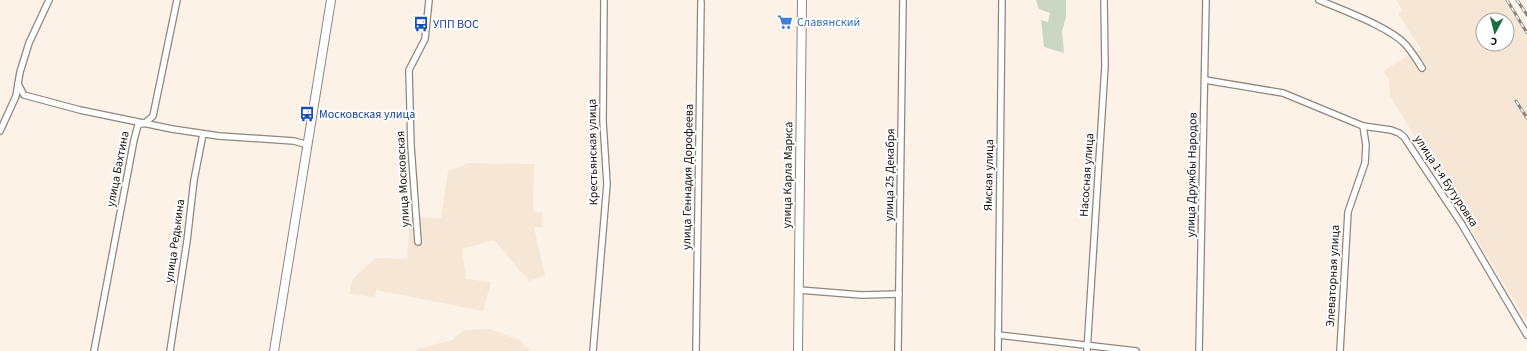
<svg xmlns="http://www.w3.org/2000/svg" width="1527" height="351" font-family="'Source Sans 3',sans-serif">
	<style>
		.built { fill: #f6e6d6; fill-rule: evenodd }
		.green { fill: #cad7c3 }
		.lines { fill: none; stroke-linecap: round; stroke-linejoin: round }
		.street-casing { stroke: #8f867d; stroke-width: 8 }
		.secondary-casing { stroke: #8f867d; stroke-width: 10 }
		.street { stroke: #fff; stroke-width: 5.5 }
		.secondary { stroke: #fff; stroke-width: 8 }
		.rail-casing { stroke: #89827b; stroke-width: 3 }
		.rail { stroke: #fff; stroke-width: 1.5; stroke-dasharray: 4.5; stroke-linecap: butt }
		.labels { text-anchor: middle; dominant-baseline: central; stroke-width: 4; stroke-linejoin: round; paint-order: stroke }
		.shop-label { font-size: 12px; fill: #366cbe; stroke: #fff; text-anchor: start }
		.transit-label { font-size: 12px; fill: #164399; stroke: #fff; text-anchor: start }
		.street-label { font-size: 12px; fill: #16130f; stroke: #fff }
	</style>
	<rect width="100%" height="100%" fill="#fdf2e8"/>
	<!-- built -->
	<g class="built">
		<path d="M1396 0H1504L1527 37V322L1390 96 1389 80 1383 71 1404 58 1421 49 1398 14 1403 11ZM1483 20H1507V44H1483Z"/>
		<path d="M469 163 534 164 533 211 543 213 542 227H534L545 276 529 281 494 240 462 249 466 279 491 282 483 311 376 290 375 297 349 294 353 279 375 258 407 259 410 217 441 218 448 171Z"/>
		<path d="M490 329 519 340 531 351H417V349L452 340 465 330Z"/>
	</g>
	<!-- green -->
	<path class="green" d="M1036 0H1066V17L1062 31 1064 53 1044 47 1041 20 1048 22 1050 13 1039 9Z"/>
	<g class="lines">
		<!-- street casing -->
		<g class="street-casing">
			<g id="street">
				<path d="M1319 0C1342 10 1390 27 1406 45 1412 52 1417 60 1422 68"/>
				<path d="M1205 80 1283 93 1363 126 1391 130 1399 133 1404 137 1461 223 1527 335"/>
				<path d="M18 84 24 95 80 110 172 129 219 136 294 141 308 145"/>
				<path d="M0 131 16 96 20 72 29 43 49 0"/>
				<path d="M418 242 411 146 409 70 425 39 429 0"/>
				<path d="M799 290 862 295 899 294"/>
				<path d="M998 335 1136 351"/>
				<path d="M94 351 134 140 138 125 145 123 153 116 177 0"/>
				<path d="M170 351 187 241 194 180 203 134"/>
				<path d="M593 351 607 184 603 121 604 0"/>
				<path d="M696 351 701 2"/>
				<path d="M898 351 903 0"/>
				<path d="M998 351 1002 0"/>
				<path d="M1087 351 1105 66 1104 0"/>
				<path d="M1199 351 1206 0"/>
				<path d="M1340 351 1348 212 1365 163 1366 145 1363 126"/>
			</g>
		</g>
		<!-- secondary casing -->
		<g class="secondary-casing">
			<g id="secondary">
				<path d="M274 351 331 0"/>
				<path d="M798 351 802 0"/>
			</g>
		</g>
		<!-- street -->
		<use href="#street" class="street"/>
		<!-- secondary -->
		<use href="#secondary" class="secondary"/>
		<!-- rail casing -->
		<g class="rail-casing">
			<g id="rail">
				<path d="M1507 0 1527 33"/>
				<path d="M1517 0 1527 15"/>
				<path d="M1516 101 1527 118"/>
			</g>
		</g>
		<!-- rail -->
		<use href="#rail" class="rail"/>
	</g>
	<!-- icons -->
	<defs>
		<g id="supermarket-bare" transform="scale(1.2)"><path d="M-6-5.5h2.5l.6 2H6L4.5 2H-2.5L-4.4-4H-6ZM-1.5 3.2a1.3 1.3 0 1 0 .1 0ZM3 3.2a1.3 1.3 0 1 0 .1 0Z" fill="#3f7fe0" stroke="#fff" stroke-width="2.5" paint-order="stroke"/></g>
		<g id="bus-bare" transform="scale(1.2)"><path d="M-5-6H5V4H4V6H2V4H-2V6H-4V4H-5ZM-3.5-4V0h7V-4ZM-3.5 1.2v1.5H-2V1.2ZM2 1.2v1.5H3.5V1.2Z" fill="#1a4fb4" stroke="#fff" stroke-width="2.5" paint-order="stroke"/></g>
	</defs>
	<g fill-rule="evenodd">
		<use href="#supermarket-bare" x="785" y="22"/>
		<use href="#bus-bare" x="421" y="24"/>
		<use href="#bus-bare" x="307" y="114"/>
	</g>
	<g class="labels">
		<!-- shop labels -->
		<g class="shop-label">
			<text x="797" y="22">Славянский</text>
		</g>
		<!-- transit labels -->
		<g class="transit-label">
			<text x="433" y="24">УПП ВОС</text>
			<text x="319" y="114">Московская улица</text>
		</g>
		<!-- street labels -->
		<g class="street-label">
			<text transform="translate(593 152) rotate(-91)">Крестьянская улица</text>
			<text transform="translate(118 169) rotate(-79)">улица Бахтина</text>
			<text transform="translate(788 175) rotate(-89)">улица Карла Маркса</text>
			<text transform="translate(890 175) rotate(-89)">улица 25 Декабря</text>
			<text transform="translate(989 175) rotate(-89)">Ямская улица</text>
			<text transform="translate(1087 175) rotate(-86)">Насосная улица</text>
			<text transform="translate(1192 175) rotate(-89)">улица Дружбы Народов</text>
			<text transform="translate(688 177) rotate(-89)">улица Геннадия Дорофеева</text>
			<text transform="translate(403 179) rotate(-93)">улица Московская</text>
			<text transform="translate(1446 181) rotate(57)">улица 1-я Бутуровка</text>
			<text transform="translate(175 241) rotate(-82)">улица Редькина</text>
			<text transform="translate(1333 276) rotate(-87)">Элеваторная улица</text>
		</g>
	</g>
	<!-- north arrow -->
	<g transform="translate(1495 32) rotate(187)"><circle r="19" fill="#ffffff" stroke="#a2a19f"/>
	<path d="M0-3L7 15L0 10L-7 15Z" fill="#186e41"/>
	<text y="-6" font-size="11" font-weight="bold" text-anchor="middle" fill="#16130f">С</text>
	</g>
</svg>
